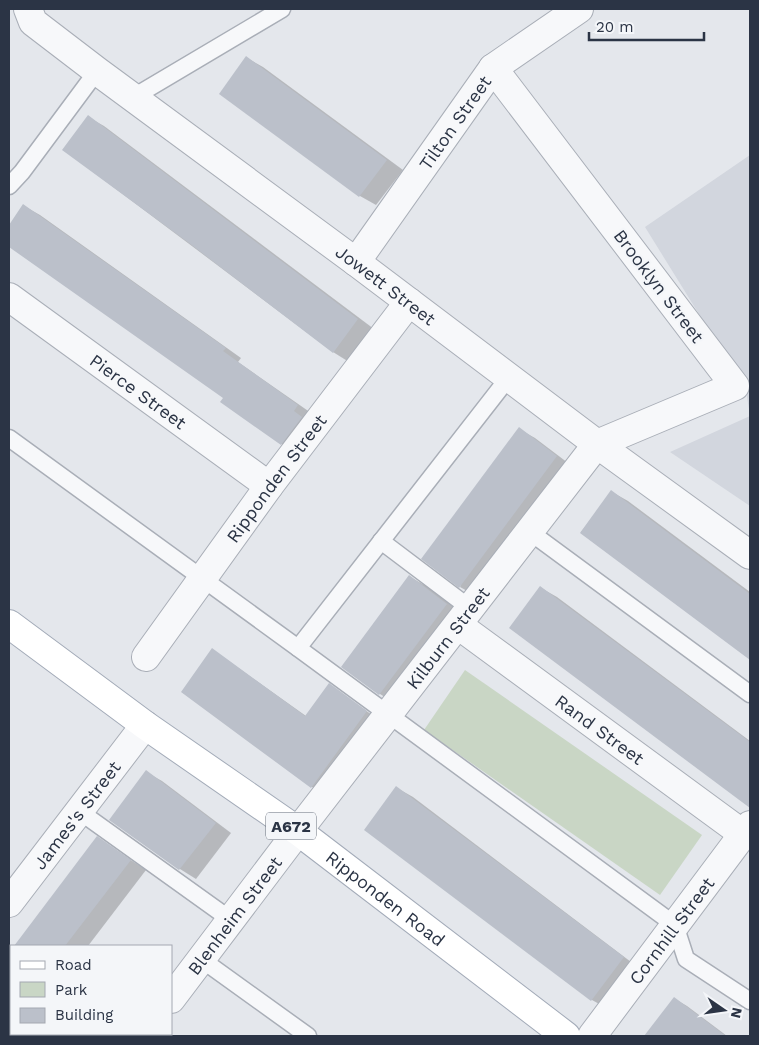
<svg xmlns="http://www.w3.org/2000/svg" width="759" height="1045" font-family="'Work Sans',sans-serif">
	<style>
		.built { fill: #d2d6de }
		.green { fill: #c9d6c5 }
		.shadow { fill: #0003 }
		.building { fill: #bbc0ca }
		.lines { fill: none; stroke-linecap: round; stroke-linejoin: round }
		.lane-casing { stroke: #a9aeb7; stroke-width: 19 }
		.street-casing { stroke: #a9aeb7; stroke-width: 30 }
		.primary-casing { stroke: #a3abb8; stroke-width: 30 }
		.lane { stroke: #f7f8fa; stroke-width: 16 }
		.street { stroke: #f7f8fa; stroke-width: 28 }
		.primary { stroke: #fff; stroke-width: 28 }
		.labels { text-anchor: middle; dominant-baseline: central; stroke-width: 4.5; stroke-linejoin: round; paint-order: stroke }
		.shield { fill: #f4f6f9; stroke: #676e7b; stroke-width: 1 }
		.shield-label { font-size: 16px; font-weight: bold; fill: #2b3445 }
		.street-label { font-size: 18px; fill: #2b3445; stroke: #f4f6f9 }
	</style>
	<rect width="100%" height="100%" fill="#e4e7ec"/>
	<!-- built -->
	<path class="built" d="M750 155V506L670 452 750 416 746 390 645 227Z"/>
	<!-- green -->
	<path class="green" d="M465 670 702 835 660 895 424 730Z"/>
	<!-- shadow -->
	<g class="shadow">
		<path d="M247 58 263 67 403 170 376 205 360 196 221 93Z"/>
		<path d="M88 117 104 126 374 329 349 362 333 352 64 150Z"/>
		<path d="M24 206 40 215 241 358 238 362 314 415 298 453 282 444 225 398 9 246V228Z"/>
		<path d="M519 429 535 438 572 466 476 596 460 587Z"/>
		<path d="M612 492 628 501 750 592V658L581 532Z"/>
		<path d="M410 577 426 586 463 614 396 704 380 694 343 667Z"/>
		<path d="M541 588 557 597 750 741V805L742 801Z"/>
		<path d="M213 650 306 716 329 685 378 719 323 793 312 787 182 692Z"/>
		<path d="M146 772 162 781 231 833 196 879 180 869 111 820Z"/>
		<path d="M397 788 413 797 639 968 608 1009 592 1000Z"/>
		<path d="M97 838 146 870 88 946H26L19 941Z"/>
		<path d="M675 999 687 1006 727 1036H648L647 1035Z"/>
	</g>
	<!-- building -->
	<g class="building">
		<path d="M246 56 387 160 359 197 219 94Z"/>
		<path d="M88 115 358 319 333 353 189 243 62 150Z"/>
		<path d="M23 204 226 348 223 351 298 405 294 411 302 417 281 445 220 402 223 398 9 247V225Z"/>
		<path d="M519 427 557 456 459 588 421 559Z"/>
		<path d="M611 490 750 594V660L580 533Z"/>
		<path d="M409 575 447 604 379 695 341 667Z"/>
		<path d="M540 586 750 742V808L509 628Z"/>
		<path d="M212 648 305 716 329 683 367 711 311 788 181 692Z"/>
		<path d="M146 770 216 823 179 870 109 820Z"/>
		<path d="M396 786 624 957 591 1001 364 830Z"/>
		<path d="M97 836 131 860 65 946H14Z"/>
		<path d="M674 997 726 1036H644Z"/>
	</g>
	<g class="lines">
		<!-- lane casing -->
		<g class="lane-casing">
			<g id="lane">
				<path d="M132 98 282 9"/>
				<path d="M9 186 22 172 97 71"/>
				<path d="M9 438 298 648 675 925 686 959 750 1001"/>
				<path d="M530 532 750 694"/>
				<path d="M381 541 471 609"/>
				<path d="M298 648 509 377"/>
				<path d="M79 811 231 920"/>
				<path d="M201 959 308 1036"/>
			</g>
		</g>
		<!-- street casing -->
		<g class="street-casing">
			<g id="street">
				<path id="s1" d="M28 9 33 22 97 71 356 262 597 444 750 555"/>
				<path id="s2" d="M356 262 493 68 579 9"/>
				<path id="s3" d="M9 297 269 486"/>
				<path id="s4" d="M458 625 743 834"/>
				<path id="s5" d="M146 657 269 486 409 302"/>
				<path id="s6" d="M9 903 145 725"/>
				<path id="s7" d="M171 999 298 831 597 444 735 386 493 68"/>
				<path d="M144 1035 145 1034"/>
				<path id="s8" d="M592 1036 750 825"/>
			</g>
		</g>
		<!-- primary casing -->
		<g class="primary-casing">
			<g id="primary">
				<path id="s9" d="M9 624 145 725 298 831 566 1036"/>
			</g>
		</g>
		<!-- lane -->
		<use href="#lane" class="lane"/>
		<!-- street -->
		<use href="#street" class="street"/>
		<!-- primary -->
		<use href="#primary" class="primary"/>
	</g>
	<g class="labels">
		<!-- shield labels -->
		<rect class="shield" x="266" y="812.5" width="50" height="27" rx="4"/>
		<g class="shield-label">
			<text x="291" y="826">A672</text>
		</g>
		<!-- street labels -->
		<g class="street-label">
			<text stroke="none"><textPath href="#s2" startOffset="171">Tilton Street</textPath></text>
			<text stroke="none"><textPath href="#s1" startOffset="454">Jowett Street</textPath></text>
			<text transform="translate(659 286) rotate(53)">Brooklyn Street</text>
			<text stroke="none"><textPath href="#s3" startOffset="160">Pierce Street</textPath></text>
			<text stroke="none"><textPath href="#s5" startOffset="221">Ripponden Street</textPath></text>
			<text stroke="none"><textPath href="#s7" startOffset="455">Kilburn Street</textPath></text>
			<text stroke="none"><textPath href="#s4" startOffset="176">Rand Street</textPath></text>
			<text stroke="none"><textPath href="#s6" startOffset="111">James's Street</textPath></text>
			<text stroke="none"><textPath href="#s9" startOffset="466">Ripponden Road</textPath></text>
			<text stroke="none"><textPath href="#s7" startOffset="105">Blenheim Street</textPath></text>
			<text stroke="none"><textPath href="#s8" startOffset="132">Cornhill Street</textPath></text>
		</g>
	</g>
	<!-- border -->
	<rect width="759" height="1045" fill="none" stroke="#2b3445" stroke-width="20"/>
	<!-- legend -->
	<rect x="10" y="945" width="162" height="90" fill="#f4f6f9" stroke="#a4a8b1"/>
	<rect x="20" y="961" width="25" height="8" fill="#ffffff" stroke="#a4a8b1"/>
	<text x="55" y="970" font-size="15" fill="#2b3445">Road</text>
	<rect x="20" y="982" width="25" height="15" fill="#c9d6c5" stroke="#a4a8b1"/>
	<text x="55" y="995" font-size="15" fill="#2b3445">Park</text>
	<rect x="20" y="1008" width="25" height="15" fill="#bbc0ca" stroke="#a4a8b1"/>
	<text x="55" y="1020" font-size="15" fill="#2b3445">Building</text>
	<!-- north arrow -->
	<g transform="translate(724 1010) rotate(103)" stroke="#f4f6f9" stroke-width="4" paint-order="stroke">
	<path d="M0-4L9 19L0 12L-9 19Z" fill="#2b3445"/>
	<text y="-8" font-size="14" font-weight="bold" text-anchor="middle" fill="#2b3445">N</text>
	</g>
	<!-- scale -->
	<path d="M589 32v8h115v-8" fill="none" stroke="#2b3445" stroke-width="2.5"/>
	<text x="596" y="32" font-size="15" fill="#2b3445" stroke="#f4f6f9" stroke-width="4" paint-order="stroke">20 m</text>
</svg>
